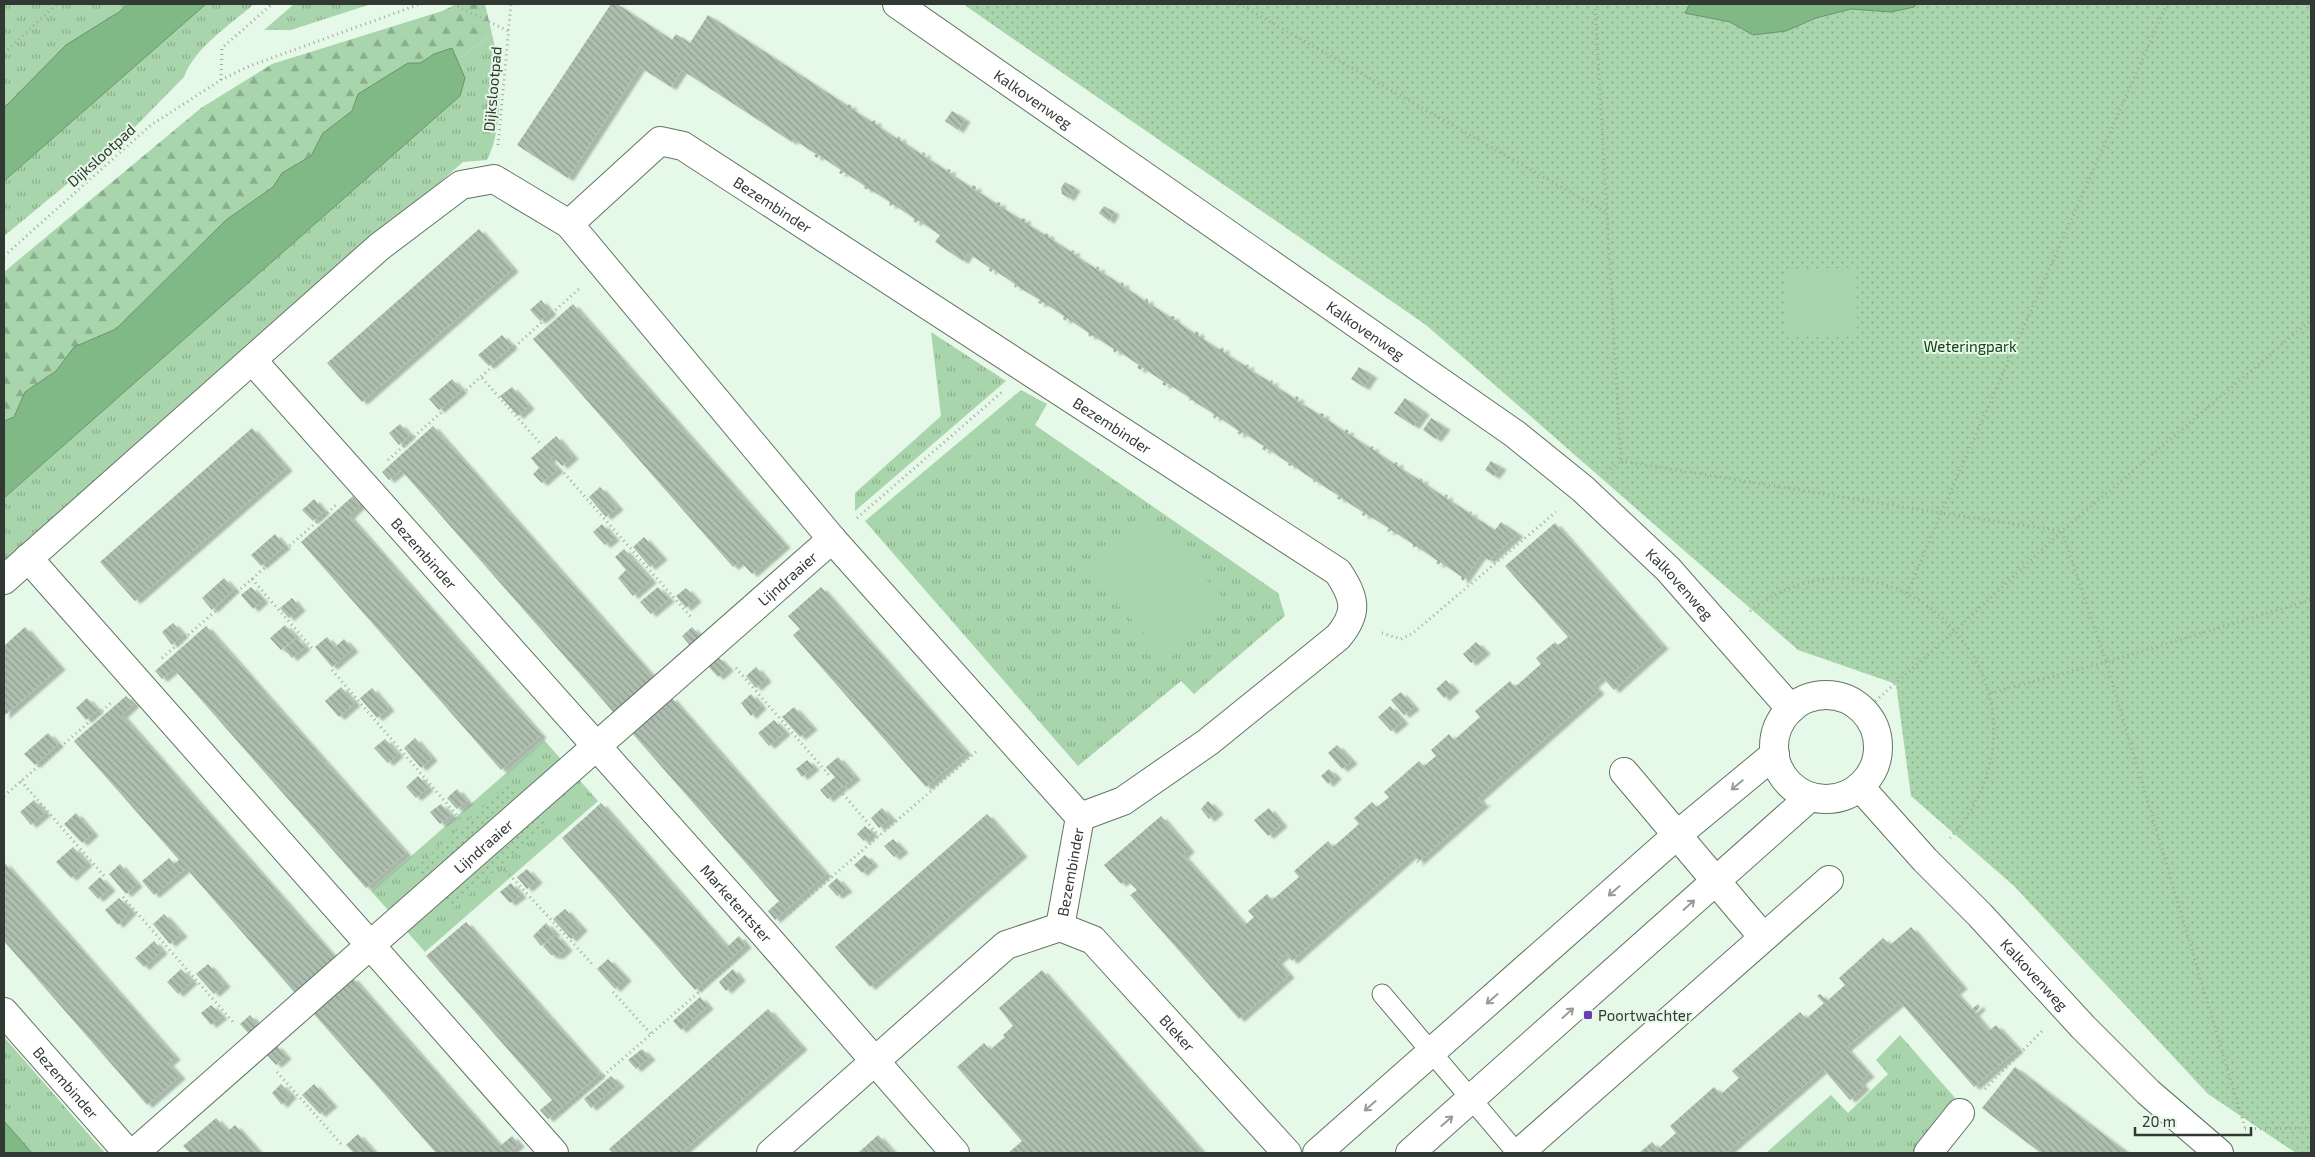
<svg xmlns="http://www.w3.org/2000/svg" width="2315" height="1157" font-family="'Exo 2',sans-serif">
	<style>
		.grass { fill: url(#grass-tufts) }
		.forest { fill: url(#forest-firs) }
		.park { fill: url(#park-dots) }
		.pitch { fill: #a9d5ad }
		.water { fill: #80b986; stroke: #69936d }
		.building { fill: url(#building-back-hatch); filter: url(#shadow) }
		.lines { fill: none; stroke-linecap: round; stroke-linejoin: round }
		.lane-casing { stroke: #647465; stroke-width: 21 }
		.street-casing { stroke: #647465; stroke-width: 30 }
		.secondary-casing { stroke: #647465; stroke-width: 30 }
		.path { stroke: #9dab9e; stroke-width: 3; stroke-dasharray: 1 4; stroke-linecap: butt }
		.lane { stroke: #fff; stroke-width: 19 }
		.street { stroke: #fff; stroke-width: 28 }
		.secondary { stroke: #fff; stroke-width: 28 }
		.oneway { stroke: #989c99 }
		.poi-dot { fill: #6b3db4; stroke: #e6f8e7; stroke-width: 2 }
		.labels { text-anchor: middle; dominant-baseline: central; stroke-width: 4; stroke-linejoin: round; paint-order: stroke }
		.street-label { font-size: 15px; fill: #323933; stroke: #e6f8e7 }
		.park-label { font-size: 15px; fill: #0f3917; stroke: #e6f8e7 }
		.poi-label { font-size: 15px; fill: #323933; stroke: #e6f8e7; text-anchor: start }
	</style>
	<defs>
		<pattern id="grass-tufts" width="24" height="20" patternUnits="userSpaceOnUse" patternTransform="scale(1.25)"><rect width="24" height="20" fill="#a9d5ad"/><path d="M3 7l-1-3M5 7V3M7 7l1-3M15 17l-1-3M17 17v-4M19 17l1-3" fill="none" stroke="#8aae8d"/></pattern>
		<pattern id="forest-firs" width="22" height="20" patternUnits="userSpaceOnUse" patternTransform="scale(1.25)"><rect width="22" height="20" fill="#a9d5ad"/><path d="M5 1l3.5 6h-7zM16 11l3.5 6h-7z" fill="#8aae8d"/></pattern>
		<pattern id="park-dots" width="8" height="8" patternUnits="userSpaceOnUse" patternTransform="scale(1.25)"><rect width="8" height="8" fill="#a9d5ad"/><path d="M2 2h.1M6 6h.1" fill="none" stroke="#8aae8d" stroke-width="1.8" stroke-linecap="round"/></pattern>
		<pattern id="building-back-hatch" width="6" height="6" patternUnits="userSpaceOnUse" patternTransform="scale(1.25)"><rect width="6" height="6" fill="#aebfaf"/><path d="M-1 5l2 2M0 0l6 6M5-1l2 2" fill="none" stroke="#8e9c8f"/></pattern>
		<filter id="shadow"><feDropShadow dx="5.5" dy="3" stdDeviation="1" flood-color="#0004"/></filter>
	</defs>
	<rect width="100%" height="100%" fill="#e6f8e7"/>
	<!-- grass -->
	<g class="grass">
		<path d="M4 4H128L4 108Z"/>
		<path d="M206 4H254C230 25 195 47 184 77L129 133 4 236V181Z"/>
		<path d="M294 4H371L291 30H264Z"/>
		<path d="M492 34C501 68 504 128 487 160L463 162 4 564V498L460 96 465 78 456 61Z"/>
		<path d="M931 332 1006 381 855 511V493L941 416Z"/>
		<path d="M1021 390 1047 404 1035 425 1278 593 1285 616 1194 694 1181 681 1078 766 865 521Z"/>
		<path d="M544 740 598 801 425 952 371 891Z"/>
		<path d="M1900 1035 1956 1099 1912 1153H1766L1831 1095 1848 1113 1888 1074 1876 1060Z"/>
		<path d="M4 1037 105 1153H32L4 1121Z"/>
	</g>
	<!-- forest -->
	<path class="forest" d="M457 4H485L492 34 456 61 452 49 434 54 420 63H408L358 94 352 111 323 133 311 156 283 173 273 187 226 220 116 329 74 347 56 371 25 392 14 417 4 421V272L201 108 272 64 442 11Z"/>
	<!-- park -->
	<g class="park">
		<path d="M963 4H2311V1153H2296L2208 1094 2014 886 1911 796 1896 684 1798 650 1426 325Z"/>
		<path d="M511 782 547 824 453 909 416 867Z"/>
	</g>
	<!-- pitch -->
	<g class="pitch">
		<path d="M1856 268 1857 337H1784V269Z"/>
		<path d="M1147 513 1229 605 1168 660 1085 568Z"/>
	</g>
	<!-- water -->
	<g class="water">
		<path d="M128 4H206L4 181V108L66 45 119 12Z"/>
		<path d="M1690 4H1917L1914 7 1891 12 1851 9 1816 18 1786 31 1753 35 1730 22 1685 13Z"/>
		<path d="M452 48 465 78 460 96 4 498V421L14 417 25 392 56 371 74 347 116 329 226 220 273 187 282 173 311 156 323 133 352 111 358 94 408 63H420L434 54Z"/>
		<path d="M4 1121 32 1153H4Z"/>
	</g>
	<!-- building -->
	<g class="building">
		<path d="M611 4H617L672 40 676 34 690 43 708 15 848 106 849 104 852 106 850 108 872 122 874 120 876 121 875 124 897 139 898 136 901 138 900 140 922 155 923 152 926 154 924 156 947 171 948 169 951 170 949 173 972 188 973 185 976 187 975 190 997 204 998 202 1001 203 999 206 1022 220 1023 218 1026 219 1024 222 1045 235 1046 233 1049 235 1048 237 1071 252 1072 250 1075 251 1073 254 1096 269 1097 266 1100 268 1098 270 1120 284 1122 282 1124 284 1123 286 1145 301 1146 298 1148 300V303L1170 317 1173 316 1175 317 1173 319 1195 334 1196 331 1199 333 1198 336 1220 350 1222 347 1224 349 1223 352 1245 366 1248 364 1249 366 1247 368 1270 382 1271 380 1273 381 1272 384 1295 399 1296 396 1299 398 1297 401 1320 415 1321 413 1324 414 1323 417 1345 432 1346 429 1349 431 1347 433 1370 448 1372 446 1374 447 1372 449 1394 464 1396 462 1398 463 1397 466 1419 480 1421 478 1423 480 1422 482 1444 497 1446 494 1448 496 1446 498 1469 513 1472 511 1471 515 1495 530 1501 522 1518 534 1489 560 1481 555 1463 581 1461 579 1462 577 1440 562 1439 565 1436 563 1438 561 1416 546 1413 548V544L1391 530 1389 532 1387 531 1389 528 1366 514 1364 516 1362 515 1363 512 1341 498 1340 500 1337 498 1339 496 1316 481 1313 483 1314 480 1292 465 1288 466 1289 463 1266 448 1265 451 1262 449 1264 446 1242 432 1240 435 1237 433 1239 431 1217 416 1215 419 1213 417 1214 414 1192 400 1189 401 1190 398 1167 383 1165 386 1162 384 1164 382 1142 367 1141 370 1137 368 1139 365 1117 350 1115 353 1113 351 1114 349 1092 335 1090 337 1088 335 1089 333 1067 318 1066 321 1063 319 1064 316 1043 302 1041 304 1038 303 1040 300 1017 286 1016 288 1014 286 1015 284 993 269 991 272 989 270 990 268 968 253 963 261 935 242 940 235 918 220 916 223 913 221 915 219 893 204 891 206 889 205 890 202 868 188 867 190 864 188 865 186 844 172 841 174 839 173 841 170 819 155 817 158 814 156 816 154 793 139 792 142 682 70 671 87 640 67 568 178 517 145Z"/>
		<path d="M952 111 965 119 958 130 945 121Z"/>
		<path d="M1065 182 1075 188 1069 198 1062 194 1061 188Z"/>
		<path d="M1104 206 1114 212 1109 221 1099 213Z"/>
		<path d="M479 229 513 269 362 402 327 363Z"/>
		<path d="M541 300 551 312 540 321 530 310Z"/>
		<path d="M573 304 785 545 752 574 740 561 733 567 533 339Z"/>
		<path d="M502 335 512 346 489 366 478 355Z"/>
		<path d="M1359 367 1372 375 1364 387 1351 379Z"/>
		<path d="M452 379 462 390 439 410 429 399Z"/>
		<path d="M512 387 529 406 518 416 500 396Z"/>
		<path d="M1405 398 1424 412 1414 426 1394 413Z"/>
		<path d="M1431 418 1445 427 1436 439 1423 430Z"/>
		<path d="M400 424 410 435 399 445 389 433Z"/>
		<path d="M433 426 655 679 615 714 401 470 389 480 382 472Z"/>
		<path d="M252 428 287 468 135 601 100 562Z"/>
		<path d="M556 436 573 456 562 466 553 456 549 459 558 469 542 483 533 474 539 468 531 458Z"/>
		<path d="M1491 461 1501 467 1494 476 1485 470Z"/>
		<path d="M600 487 618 507 606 517 589 497Z"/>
		<path d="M353 496 360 505 349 516 541 735 501 770 301 542Z"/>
		<path d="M314 499 324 511 313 521 302 510Z"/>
		<path d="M1555 523 1663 646 1614 690 1602 677 1593 685 1599 691 1478 798 1482 803 1486 802 1416 864 1418 860 1413 854 1292 961 1286 954 1277 961 1289 975 1239 1019 1130 895 1137 890 1126 879 1121 884 1104 865 1161 816 1189 849 1183 855 1245 925 1254 917 1248 911 1267 894 1272 900 1299 877 1294 871 1328 841 1333 847 1359 824 1354 818 1372 802 1377 807 1389 797 1384 792 1419 761 1424 766 1436 756 1431 750 1449 734 1454 740 1480 717 1475 711 1510 681 1515 687 1541 664 1536 658 1555 642 1558 645 1568 637 1505 566Z"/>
		<path d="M602 524 614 538 605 545 593 532Z"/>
		<path d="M275 534 285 546 261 566 251 555Z"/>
		<path d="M644 537 662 557 650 567 633 547Z"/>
		<path d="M624 549 651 580 633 596 618 578 626 570 615 557Z"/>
		<path d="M224 578 234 589 212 610 202 598Z"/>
		<path d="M251 587 263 600 253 609 241 595Z"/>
		<path d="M658 587 669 599 651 614 640 602Z"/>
		<path d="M821 587 966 752 926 787 793 635 800 629 788 616Z"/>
		<path d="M686 588 696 599 686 608 676 596Z"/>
		<path d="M292 598 300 608 289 618 280 608Z"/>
		<path d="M173 623 183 634 172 645 162 632Z"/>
		<path d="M285 625 296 637 281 650 270 638Z"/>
		<path d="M206 626 406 853 366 888 174 669 162 679 155 671Z"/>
		<path d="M25 627 60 667 4 716V646Z"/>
		<path d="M692 627 702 638 692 648 682 636Z"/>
		<path d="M327 637 335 647 344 639 353 649 332 667 315 647Z"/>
		<path d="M297 638 305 647 292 658 284 649Z"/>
		<path d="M1476 642 1485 651 1471 663 1463 654Z"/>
		<path d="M718 657 728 668 718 677 708 666Z"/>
		<path d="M756 667 766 679 756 688 746 676Z"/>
		<path d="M1446 680 1454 689 1444 698 1436 689Z"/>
		<path d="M341 687 355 703 339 717 325 701Z"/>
		<path d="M372 688 389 708 377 718 360 698Z"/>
		<path d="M1401 692 1414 707 1404 715 1391 700Z"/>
		<path d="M751 694 761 706 751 716 741 703Z"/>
		<path d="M126 696 134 704 122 715 336 959 296 994 186 868 154 895 142 881 169 858 174 864 179 860 74 741Z"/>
		<path d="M671 697 826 874 775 920 768 911 779 901 632 733Z"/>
		<path d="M87 698 98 710 86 720 76 708Z"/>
		<path d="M1390 706 1403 721 1391 731 1378 717Z"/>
		<path d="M794 707 812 727 800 737 782 717Z"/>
		<path d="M774 720 785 732 769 746 758 733Z"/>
		<path d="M48 733 58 744 35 765 24 754Z"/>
		<path d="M415 738 432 758 421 768 404 748Z"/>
		<path d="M385 739 398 754 388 763 374 748Z"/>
		<path d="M1337 745 1352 761 1342 769 1328 753Z"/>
		<path d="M838 757 855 777 843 787 838 781 842 787 828 799 820 790 835 777 826 767Z"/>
		<path d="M807 760 814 767 802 777 796 769Z"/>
		<path d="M1329 769 1336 776 1328 784 1321 776Z"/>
		<path d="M418 776 428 788 416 798 406 787Z"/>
		<path d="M457 789 467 801 457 809 447 798Z"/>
		<path d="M34 800 45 813 31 825 20 812Z"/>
		<path d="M1208 801 1218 811 1209 819 1201 809Z"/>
		<path d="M601 803 727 947 739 936 746 945 695 990 562 838Z"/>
		<path d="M441 804 451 815 440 824 430 812Z"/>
		<path d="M882 808 891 818 879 828 871 818Z"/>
		<path d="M1269 808 1282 824 1268 836 1254 820Z"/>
		<path d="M76 813 93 833 82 843 64 824Z"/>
		<path d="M987 814 1022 854 870 987 835 947Z"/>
		<path d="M865 826 872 833 864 841 857 834Z"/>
		<path d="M893 839 903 850 894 857 884 846Z"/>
		<path d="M73 847 87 863 71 878 56 862Z"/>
		<path d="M865 855 873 863 862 873 854 865Z"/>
		<path d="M4 862 175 1057 168 1063 180 1076 147 1105 4 941Z"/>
		<path d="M120 864 137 884 126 894 109 874Z"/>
		<path d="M527 869 537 880 527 889 517 877Z"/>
		<path d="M100 877 110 888 98 899 88 888Z"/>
		<path d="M837 878 847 889 837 896 828 886Z"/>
		<path d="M511 883 521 895 510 903 500 892Z"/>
		<path d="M119 898 131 911 118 925 105 910Z"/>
		<path d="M565 909 582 928 571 939 553 919Z"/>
		<path d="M164 914 182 934 170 944 153 924Z"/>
		<path d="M466 922 600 1074 548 1119 540 1110 552 1100 426 956Z"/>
		<path d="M546 923 555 933 541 946 533 936Z"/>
		<path d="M1911 927 1962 986 1955 992 1971 1010 1978 1004 1980 1007 1974 1013 1989 1031 1996 1025 2018 1049 1974 1087 1900 1002 1846 1048 1869 1074 1860 1082 1864 1087 1850 1100 1823 1069 1726 1153H1639L1652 1142 1658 1149 1676 1133 1670 1126 1714 1087 1721 1094 1739 1078 1732 1071 1800 1012 1806 1019 1824 1003 1817 996 1820 994 1827 1001 1845 985 1839 978 1883 938 1890 945Z"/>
		<path d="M556 935 567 948 558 956 551 955 543 946Z"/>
		<path d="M154 941 162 951 144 967 135 958Z"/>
		<path d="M608 959 626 978 615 989 597 969Z"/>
		<path d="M208 964 225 984 214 994 196 974Z"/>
		<path d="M181 969 192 981 178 994 167 982Z"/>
		<path d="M733 969 740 978 726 991 719 982Z"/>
		<path d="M1042 970 1203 1153H1008L1022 1141 957 1067 984 1043 990 1050 1005 1037 1003 1035 1013 1026 999 1008Z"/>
		<path d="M352 977 500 1146 512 1136 519 1144 509 1153H436L313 1013Z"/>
		<path d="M700 997 708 1006 681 1030 673 1021Z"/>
		<path d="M211 1005 222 1016 211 1025 201 1013Z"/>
		<path d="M768 1009 802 1047 681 1153H613L609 1149Z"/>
		<path d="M250 1015 260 1027 250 1035 240 1024Z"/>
		<path d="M276 1045 286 1056 276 1065 266 1054Z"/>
		<path d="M642 1049 650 1057 636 1069 628 1060Z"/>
		<path d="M2015 1067 2066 1106 2128 1153H2041L2009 1129 1982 1108Z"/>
		<path d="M611 1076 619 1084 591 1108 584 1099Z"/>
		<path d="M281 1084 291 1095 282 1105 272 1093Z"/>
		<path d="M314 1084 332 1104 320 1114 302 1095Z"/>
		<path d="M216 1118 228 1131 235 1125 260 1153H190L183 1146Z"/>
		<path d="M358 1134 367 1144 375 1153H354L346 1145Z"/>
		<path d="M878 1135 894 1153H858Z"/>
	</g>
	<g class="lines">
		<!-- lane casing -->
		<g class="lane-casing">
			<path id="lane" d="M1382 994 1517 1153"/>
		</g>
		<!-- street casing -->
		<g class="street-casing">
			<g id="street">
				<path id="s1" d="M569 224 660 141 683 146 1338 572C1355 598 1359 612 1338 637L1208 742 1123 801 1080 817"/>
				<path id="s2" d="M252 360 765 935 955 1153"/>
				<path d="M28 558 554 1153"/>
				<path d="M4 580 379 247 461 185 494 179 569 224 832 539 1080 817"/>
				<path d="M1624 772 1763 937"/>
				<path id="s3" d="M1860 787 1925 860 1980 915 2083 1027 2148 1092 2219 1153"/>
				<path id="s4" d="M1060 927 1093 940 1287 1153"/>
				<path id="s5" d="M1060 927 1080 817"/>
				<path id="s6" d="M4 1012 128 1153"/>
				<path id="s7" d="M134 1153 832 539"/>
				<path d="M771 1153 1006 945 1060 927"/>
				<path d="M1519 1153 1829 880"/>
				<path d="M1928 1153 1960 1113"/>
			</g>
		</g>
		<!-- secondary casing -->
		<g class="secondary-casing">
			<g id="secondary">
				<path id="s8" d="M897 4 1515 434 1583 489 1668 569 1791 709"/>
				<circle cx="1826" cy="747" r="52"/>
				<path d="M1317 1153 1677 835 1775 754"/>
				<path d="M1410 1153 1810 797"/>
			</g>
		</g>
		<!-- path -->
		<g class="path">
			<path d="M453 4 508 31"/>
			<path d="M1239 4 1607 213"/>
			<path d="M1595 4 1621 461 1610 469"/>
			<path d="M2167 4 1941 513 2062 531 2106 662 2311 600"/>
			<path d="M4 53 57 4"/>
			<path d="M221 80 222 48 272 4"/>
			<path d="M498 145 511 4"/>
			<path d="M4 256 151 125 221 80 247 67 420 4"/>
			<path d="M482 378 540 443"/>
			<path d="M388 460 579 289"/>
			<path d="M1621 461 1941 513 1907 594"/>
			<path d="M564 473 691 617"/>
			<path d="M857 518 1002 392"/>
			<path d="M252 579 312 648"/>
			<path d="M1750 611C1895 500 2079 693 1950 838"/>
			<path d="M1382 633 1401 639 1413 633 1556 512"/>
			<path d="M162 658 336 505"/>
			<path d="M736 668 829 775"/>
			<path d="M332 670 460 819"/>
			<path d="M1990 693 2106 662 2245 1128"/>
			<path d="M1864 711 1956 630 2062 531 2311 320"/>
			<path d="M21 781 105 877"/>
			<path d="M843 794 879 836"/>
			<path d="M4 796 111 703"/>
			<path d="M506 871 594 966"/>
			<path d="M123 897 233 1022"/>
			<path d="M790 913 976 752"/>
			<path d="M613 992 651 1034"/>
			<path d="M277 1072 343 1146"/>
			<path d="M1985 1089 2042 1031"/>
			<path d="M562 1112 740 956"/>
			<path d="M2245 1129 2311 1128"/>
		</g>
		<!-- lane -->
		<use href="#lane" class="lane"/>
		<!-- street -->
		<use href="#street" class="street"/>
		<!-- secondary -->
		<use href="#secondary" class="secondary"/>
	</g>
	<!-- one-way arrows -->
	<defs><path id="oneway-shaft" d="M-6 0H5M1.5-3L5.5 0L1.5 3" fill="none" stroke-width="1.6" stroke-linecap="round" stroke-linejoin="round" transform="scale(1.25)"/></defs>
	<g class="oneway">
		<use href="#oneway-shaft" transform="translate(1737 785) rotate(140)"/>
		<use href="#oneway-shaft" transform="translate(1614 891) rotate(139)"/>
		<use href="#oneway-shaft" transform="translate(1689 905) rotate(-42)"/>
		<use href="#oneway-shaft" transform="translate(1492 999) rotate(139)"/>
		<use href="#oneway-shaft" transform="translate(1568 1013) rotate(-42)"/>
		<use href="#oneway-shaft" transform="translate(1370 1106) rotate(139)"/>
		<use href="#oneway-shaft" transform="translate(1447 1121) rotate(-41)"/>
	</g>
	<!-- markers -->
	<rect class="poi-dot" x="1583" y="1010" width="10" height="10" rx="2.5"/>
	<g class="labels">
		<!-- street labels -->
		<g class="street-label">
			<text transform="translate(492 89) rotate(-85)">Dijkslootpad</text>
			<text stroke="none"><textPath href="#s8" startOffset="166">Kalkovenweg</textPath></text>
			<text transform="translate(101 155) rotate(-42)">Dijkslootpad</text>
			<text stroke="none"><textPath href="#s1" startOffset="254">Bezembinder</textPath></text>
			<text stroke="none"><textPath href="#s8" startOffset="571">Kalkovenweg</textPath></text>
			<text stroke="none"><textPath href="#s1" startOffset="659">Bezembinder</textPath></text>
			<text stroke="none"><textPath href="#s2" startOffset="259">Bezembinder</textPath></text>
			<text stroke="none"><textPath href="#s7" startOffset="870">Lijndraaier</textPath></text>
			<text stroke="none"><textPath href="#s8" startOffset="976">Kalkovenweg</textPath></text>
			<text stroke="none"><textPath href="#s7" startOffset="465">Lijndraaier</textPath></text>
			<text stroke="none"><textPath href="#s5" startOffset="56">Bezembinder</textPath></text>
			<text stroke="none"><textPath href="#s2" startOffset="728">Marketentster</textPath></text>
			<text stroke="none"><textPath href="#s3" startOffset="256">Kalkovenweg</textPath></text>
			<text stroke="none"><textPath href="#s4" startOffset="161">Bleker</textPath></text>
			<text stroke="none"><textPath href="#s6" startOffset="94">Bezembinder</textPath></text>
		</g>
		<!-- park labels -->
		<g class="park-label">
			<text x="1970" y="346">Weteringpark</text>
		</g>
		<!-- poi labels -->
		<g class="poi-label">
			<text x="1598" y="1015">Poortwachter</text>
		</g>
	</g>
	<!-- border -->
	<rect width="2315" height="1157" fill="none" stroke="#323933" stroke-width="10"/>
	<!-- scale -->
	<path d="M2135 1127v8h116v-8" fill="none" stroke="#323933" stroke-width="2.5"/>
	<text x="2142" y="1127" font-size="15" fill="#323933" stroke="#e6f8e7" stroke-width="4" paint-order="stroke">20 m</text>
</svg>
